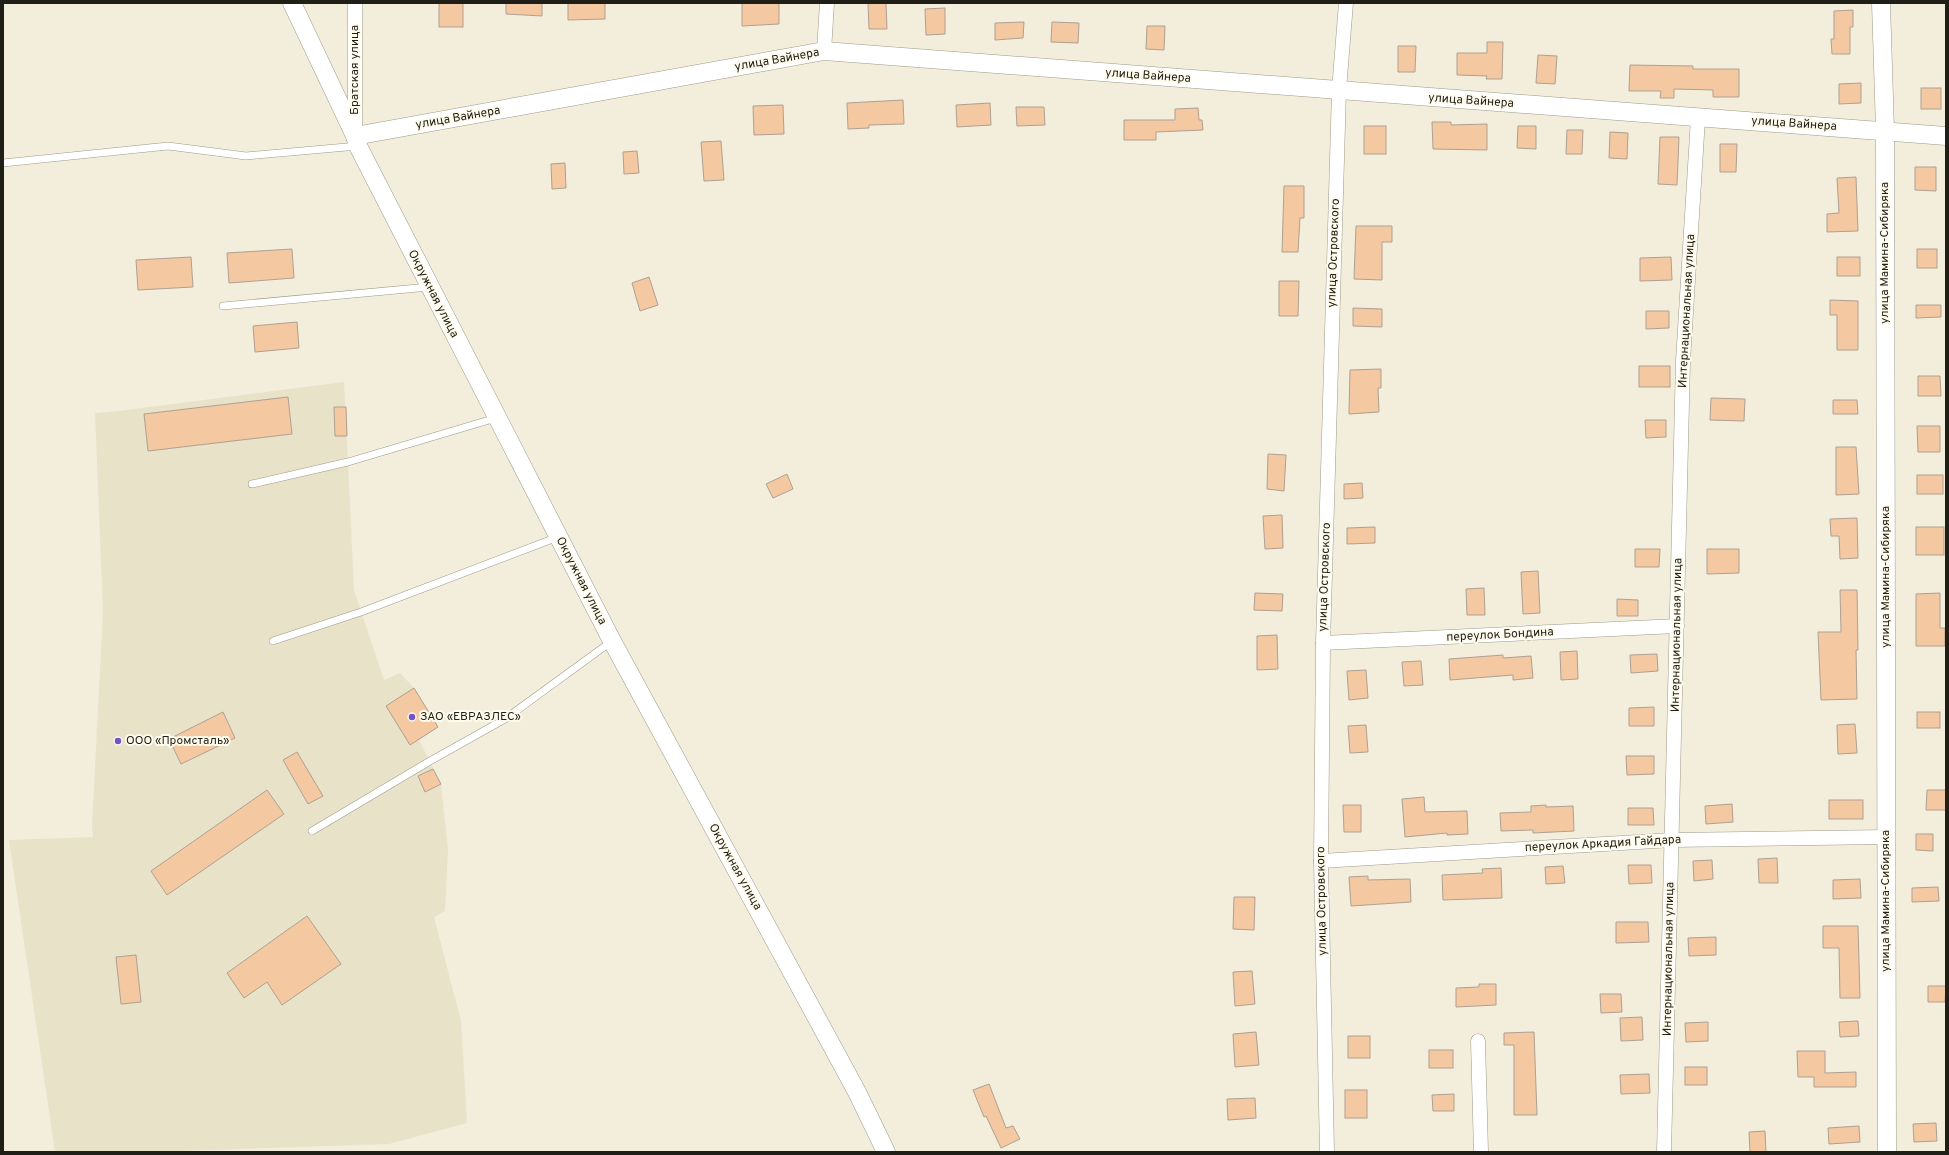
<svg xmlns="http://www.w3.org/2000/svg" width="1949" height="1155" font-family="Overpass,sans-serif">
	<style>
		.built { fill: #e7e2c8 }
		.building { fill: #f4c8a0; stroke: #afa093 }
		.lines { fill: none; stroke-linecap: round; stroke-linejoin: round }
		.service-casing { stroke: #9e9a89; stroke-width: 8 }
		.minor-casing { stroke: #9e9a89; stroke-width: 15 }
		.tertiary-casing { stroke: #9e9a89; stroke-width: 19 }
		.service { stroke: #fff; stroke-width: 7 }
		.minor { stroke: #fff; stroke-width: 14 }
		.tertiary { stroke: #fff; stroke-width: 18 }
		.poi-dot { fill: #7452cb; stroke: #fffbec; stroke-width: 1.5 }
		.labels { text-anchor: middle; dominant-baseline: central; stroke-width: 4; stroke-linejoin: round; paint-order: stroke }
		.street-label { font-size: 12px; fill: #1f1e17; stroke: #fffbec }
		.poi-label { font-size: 12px; fill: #1f1e17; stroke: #fffbec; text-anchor: start }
	</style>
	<rect width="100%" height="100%" fill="#f2eedb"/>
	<!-- built -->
	<path class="built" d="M344 382 354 590 384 680 400 673 414 688 438 727 419 740 441 784 448 851 445 911 434 917 461 1021 467 1123 389 1144 147 1152H55L9 840 93 837 92 827 103 611 95 413 119 411Z"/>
	<!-- building -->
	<g class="building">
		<rect x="439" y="3" width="24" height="24"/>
		<path d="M506 3H542V16L506 14Z"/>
		<path d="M568 3H605V19L568 20Z"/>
		<path d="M742 3H779V24L742 26Z"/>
		<path d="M868 3H886L887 29H869Z"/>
		<path d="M945 8V34L926 35 925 9Z"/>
		<path d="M1853 10V27H1850V54H1832L1831 39H1834V11Z"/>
		<path d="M1024 22 1023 38 995 40V23Z"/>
		<path d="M1052 22 1079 23 1078 43 1051 42Z"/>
		<path d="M1147 26H1165L1164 50 1146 49Z"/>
		<path d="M1487 42H1503L1502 79H1486L1487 76 1457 75V53H1487Z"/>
		<path d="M1398 46H1416L1415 72H1398Z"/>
		<path d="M1538 55 1557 56 1555 84 1536 83Z"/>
		<path d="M1630 65 1693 66V69H1739V97H1713V90L1674 89V98H1660L1661 91H1629Z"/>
		<path d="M1861 83V103L1839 104V84Z"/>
		<rect x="1921" y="88" width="20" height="21"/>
		<path d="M903 100 904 124 869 125V128L848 129 847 103Z"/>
		<path d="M990 103 991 125 957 127 956 105Z"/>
		<path d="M783 105 784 134 754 135 753 106Z"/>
		<path d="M1016 107H1044L1045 125 1017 126Z"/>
		<path d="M1198 108 1199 120H1202L1203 130 1156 132V140H1124V120H1175V109Z"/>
		<path d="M1432 122H1451V125L1487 124V150L1433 149Z"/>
		<rect x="1364" y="126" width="22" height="28"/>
		<path d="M1518 126H1536V149L1517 148Z"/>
		<path d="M1567 130H1583L1582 154H1566Z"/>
		<path d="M1610 132 1628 133 1627 159 1609 158Z"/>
		<path d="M1660 137H1679L1677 185 1658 184Z"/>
		<path d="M721 141 724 180 704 181 701 142Z"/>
		<path d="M1720 144H1737L1736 172H1720Z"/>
		<path d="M637 151 639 173 624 174 623 152Z"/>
		<path d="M565 163 566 188 552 189 551 164Z"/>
		<path d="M1915 167H1936V191L1915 190Z"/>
		<path d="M1856 177 1858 231 1827 232V214L1839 213 1837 178Z"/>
		<path d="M1284 186H1304V218H1300L1298 252H1282Z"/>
		<path d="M1356 226H1392V242H1382V280L1354 279Z"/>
		<path d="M292 249 294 278 229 283 227 253Z"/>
		<rect x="1917" y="249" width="20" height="19"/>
		<path d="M191 257 193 287 138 290 136 260Z"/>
		<path d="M1671 257 1672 280 1640 281V258Z"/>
		<rect x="1837" y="257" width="23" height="19"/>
		<path d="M649 277 658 305 640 311 632 283Z"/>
		<path d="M1279 281H1299L1298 316H1279Z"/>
		<path d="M1830 300 1858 301V350H1837V315H1830Z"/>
		<path d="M1916 305H1941V317L1916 318Z"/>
		<path d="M1353 308 1382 309V327L1353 326Z"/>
		<path d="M1646 311H1669V328L1646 329Z"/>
		<path d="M297 322 299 348 255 352 253 326Z"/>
		<rect x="1639" y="366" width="31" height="21"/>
		<path d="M1381 369V388H1378L1379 412 1349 414 1350 370Z"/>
		<path d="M1918 376H1940L1941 396H1918Z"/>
		<path d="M288 397 292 434 148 451 144 414Z"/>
		<path d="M1711 398 1745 399 1744 421 1710 420Z"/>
		<path d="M1833 400H1857L1858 414H1833Z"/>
		<path d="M334 407H346L347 436H335Z"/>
		<path d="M1645 420H1666V437L1646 438Z"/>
		<path d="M1917 426H1940V452H1918Z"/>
		<path d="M1836 447H1856L1859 494 1836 495Z"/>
		<path d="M1268 454 1286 455 1284 491 1267 489Z"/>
		<path d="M787 474 793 489 773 498 766 484Z"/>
		<rect x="1917" y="475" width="26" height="19"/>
		<path d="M1362 483 1363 498 1344 499V484Z"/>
		<path d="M1282 515 1283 548 1265 549 1263 516Z"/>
		<path d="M1857 518 1858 558 1840 559 1839 536H1831L1830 519Z"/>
		<path d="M1375 527V543L1347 544V528Z"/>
		<rect x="1916" y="527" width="28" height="28"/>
		<path d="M1635 549H1660L1659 567H1635Z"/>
		<path d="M1707 549H1739V573L1707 574Z"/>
		<path d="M1538 571 1540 613 1523 614 1521 572Z"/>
		<path d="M1484 588 1485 615H1467L1466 589Z"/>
		<path d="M1840 590H1857L1858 650H1856L1857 699 1821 700 1818 632H1841Z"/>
		<path d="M1255 593 1283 594 1282 611 1254 610Z"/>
		<path d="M1940 593V628H1945V646H1916V594Z"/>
		<path d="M1617 599 1638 600V616H1617Z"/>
		<path d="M1277 635 1278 669 1257 670V636Z"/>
		<path d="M1577 651 1578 679 1561 680 1560 652Z"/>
		<path d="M1657 654 1658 671 1631 673 1630 655Z"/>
		<path d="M1503 655V658L1531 656 1533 678 1513 680V675L1450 680 1449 659Z"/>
		<path d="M1421 661 1423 685 1404 686 1402 662Z"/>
		<path d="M1366 670 1368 698 1349 700 1347 671Z"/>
		<path d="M414 688 438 727 410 745 386 706Z"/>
		<path d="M1654 707V726H1629V708Z"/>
		<path d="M223 712 235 738 181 764 169 739Z"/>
		<rect x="1917" y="712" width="23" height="16"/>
		<path d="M1855 724 1857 753 1838 754 1837 725Z"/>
		<path d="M1366 725 1368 752 1350 753 1348 726Z"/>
		<path d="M297 752 323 796 308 804 283 760Z"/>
		<path d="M1626 756H1654V774L1627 775Z"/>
		<path d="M433 769 441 784 425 792 418 776Z"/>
		<path d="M267 790 284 814 167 895 151 871Z"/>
		<path d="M1927 790H1946V810H1926Z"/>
		<path d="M1424 797 1425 812 1467 811 1468 834 1447 835V833L1405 837 1402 799Z"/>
		<rect x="1829" y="800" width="34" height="19"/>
		<path d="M1732 804 1733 822 1706 824 1705 806Z"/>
		<path d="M1343 805H1361V832H1344Z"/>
		<path d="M1546 805V807L1573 806 1574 831 1533 833V830L1501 831 1500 813 1531 812V806Z"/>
		<path d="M1628 808H1653L1654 825H1628Z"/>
		<path d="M1916 834H1933V851L1916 850Z"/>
		<path d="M1777 858 1778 883H1759L1758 859Z"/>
		<path d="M1712 860 1713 879 1694 881 1693 861Z"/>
		<path d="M1628 865H1651L1652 883 1629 884Z"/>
		<path d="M1563 866 1565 883 1546 884 1545 867Z"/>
		<path d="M1501 868 1502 898 1443 900 1442 875 1483 873 1482 869Z"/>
		<path d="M1368 876V880L1410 879 1411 902 1351 906 1349 877Z"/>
		<path d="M1860 879 1861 898 1833 899V880Z"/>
		<path d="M1938 887 1939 901 1912 902V888Z"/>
		<path d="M1234 897H1255L1254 930 1233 929Z"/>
		<path d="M307 916 341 964 282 1005 267 982 244 998 227 973Z"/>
		<path d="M1616 922H1648L1649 942 1616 943Z"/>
		<path d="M1823 926H1858L1860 998H1840L1839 948H1823Z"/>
		<path d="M1716 937V955L1689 956 1688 938Z"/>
		<path d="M136 955 141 1002 121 1004 116 957Z"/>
		<path d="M1252 971 1255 1004 1235 1006 1233 972Z"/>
		<path d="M1479 984H1496V1005L1456 1007V988L1479 987Z"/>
		<path d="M1928 986H1946L1945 1002H1928Z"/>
		<path d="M1600 994H1621L1622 1012 1601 1013Z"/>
		<path d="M1642 1017 1643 1040 1621 1041 1620 1018Z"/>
		<path d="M1858 1021 1859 1036 1840 1037 1839 1022Z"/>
		<path d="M1708 1022V1041L1686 1042 1685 1023Z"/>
		<path d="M1256 1032 1259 1065 1235 1067 1233 1034Z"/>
		<path d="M1534 1032 1537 1115H1514V1045H1504V1033Z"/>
		<rect x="1348" y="1036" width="22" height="22"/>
		<rect x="1429" y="1050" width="24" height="18"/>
		<path d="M1797 1051H1825V1073L1856 1072V1087H1814V1077H1798Z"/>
		<rect x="1685" y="1067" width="22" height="18"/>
		<path d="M1649 1074 1650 1093 1621 1094 1620 1075Z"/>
		<path d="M989 1084 1006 1128 1013 1126 1020 1139 1001 1148 986 1116 984 1117 973 1090Z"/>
		<rect x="1345" y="1090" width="22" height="28"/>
		<path d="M1454 1094V1111H1433L1432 1095Z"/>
		<path d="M1255 1098 1256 1118 1228 1120 1227 1099Z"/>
		<path d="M1936 1123 1937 1141 1914 1142 1913 1124Z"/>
		<path d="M1859 1126 1860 1142 1829 1144 1828 1128Z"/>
		<path d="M1765 1131 1766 1152H1750L1749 1132Z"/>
	</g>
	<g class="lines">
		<!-- service casing -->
		<g class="service-casing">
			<g id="service">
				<path d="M3 163 168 146 246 156 358 146"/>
				<path d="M223 306 429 287"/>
				<path d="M252 484 348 462 496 418"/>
				<path d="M273 641 361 612 558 537"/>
				<path d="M312 831 430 761 505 719 612 641"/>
			</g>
		</g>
		<!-- minor casing -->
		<g class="minor-casing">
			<g id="minor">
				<path d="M355 3V135"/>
				<path d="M824 51 827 3"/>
				<path d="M1323 643 1677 626"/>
				<path d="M1321 861 1672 840 1886 837"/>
				<path d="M1478 1041 1481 1152"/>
				<path d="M1327 1152 1321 861 1323 643 1339 90 1346 3"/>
				<path d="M1664 1152 1683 361 1698 118"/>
			</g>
		</g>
		<!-- tertiary casing -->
		<g class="tertiary-casing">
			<g id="tertiary">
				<path d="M292 3 355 136 358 146 612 641 857 1092 886 1152"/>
				<path d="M1881 3 1885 130 1887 1152"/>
				<path d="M355 136 824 51 1946 136"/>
			</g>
		</g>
		<!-- service -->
		<use href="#service" class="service"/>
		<!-- minor -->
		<use href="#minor" class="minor"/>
		<!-- tertiary -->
		<use href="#tertiary" class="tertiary"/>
	</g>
	<!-- markers -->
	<g class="poi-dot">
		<circle cx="412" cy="717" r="4"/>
		<circle cx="118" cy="741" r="4"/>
	</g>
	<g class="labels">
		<!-- street labels -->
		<g class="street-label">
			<text transform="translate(777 60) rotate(-10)">улица Вайнера</text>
			<text transform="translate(355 70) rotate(-90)">Братская улица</text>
			<text transform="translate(1148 76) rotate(4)">улица Вайнера</text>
			<text transform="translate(1471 101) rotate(4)">улица Вайнера</text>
			<text transform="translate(458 118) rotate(-10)">улица Вайнера</text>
			<text transform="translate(1794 124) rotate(4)">улица Вайнера</text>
			<text transform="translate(1334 253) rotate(-88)">улица Островского</text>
			<text transform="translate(1885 253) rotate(-90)">улица Мамина-Сибиряка</text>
			<text transform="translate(433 294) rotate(63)">Окружная улица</text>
			<text transform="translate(1687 311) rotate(-87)">Интернациональная улица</text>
			<text transform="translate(1325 577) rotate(-88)">улица Островского</text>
			<text transform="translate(1886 577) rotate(-90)">улица Мамина-Сибиряка</text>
			<text transform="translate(581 581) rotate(63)">Окружная улица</text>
			<text transform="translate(1500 635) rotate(-3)">переулок Бондина</text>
			<text transform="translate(1677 635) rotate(-89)">Интернациональная улица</text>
			<text transform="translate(1603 844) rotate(-3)">переулок Аркадия Гайдара</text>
			<text transform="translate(735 867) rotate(61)">Окружная улица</text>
			<text transform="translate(1322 901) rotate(-91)">улица Островского</text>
			<text transform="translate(1886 901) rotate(-90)">улица Мамина-Сибиряка</text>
			<text transform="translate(1669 959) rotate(-89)">Интернациональная улица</text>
		</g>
		<!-- poi labels -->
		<g class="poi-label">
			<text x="420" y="717">ЗАО «ЕВРАЗЛЕС»</text>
			<text x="126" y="741">ООО «Промсталь»</text>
		</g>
	</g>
	<!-- border -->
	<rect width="1949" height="1155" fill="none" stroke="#1f1e17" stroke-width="8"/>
</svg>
